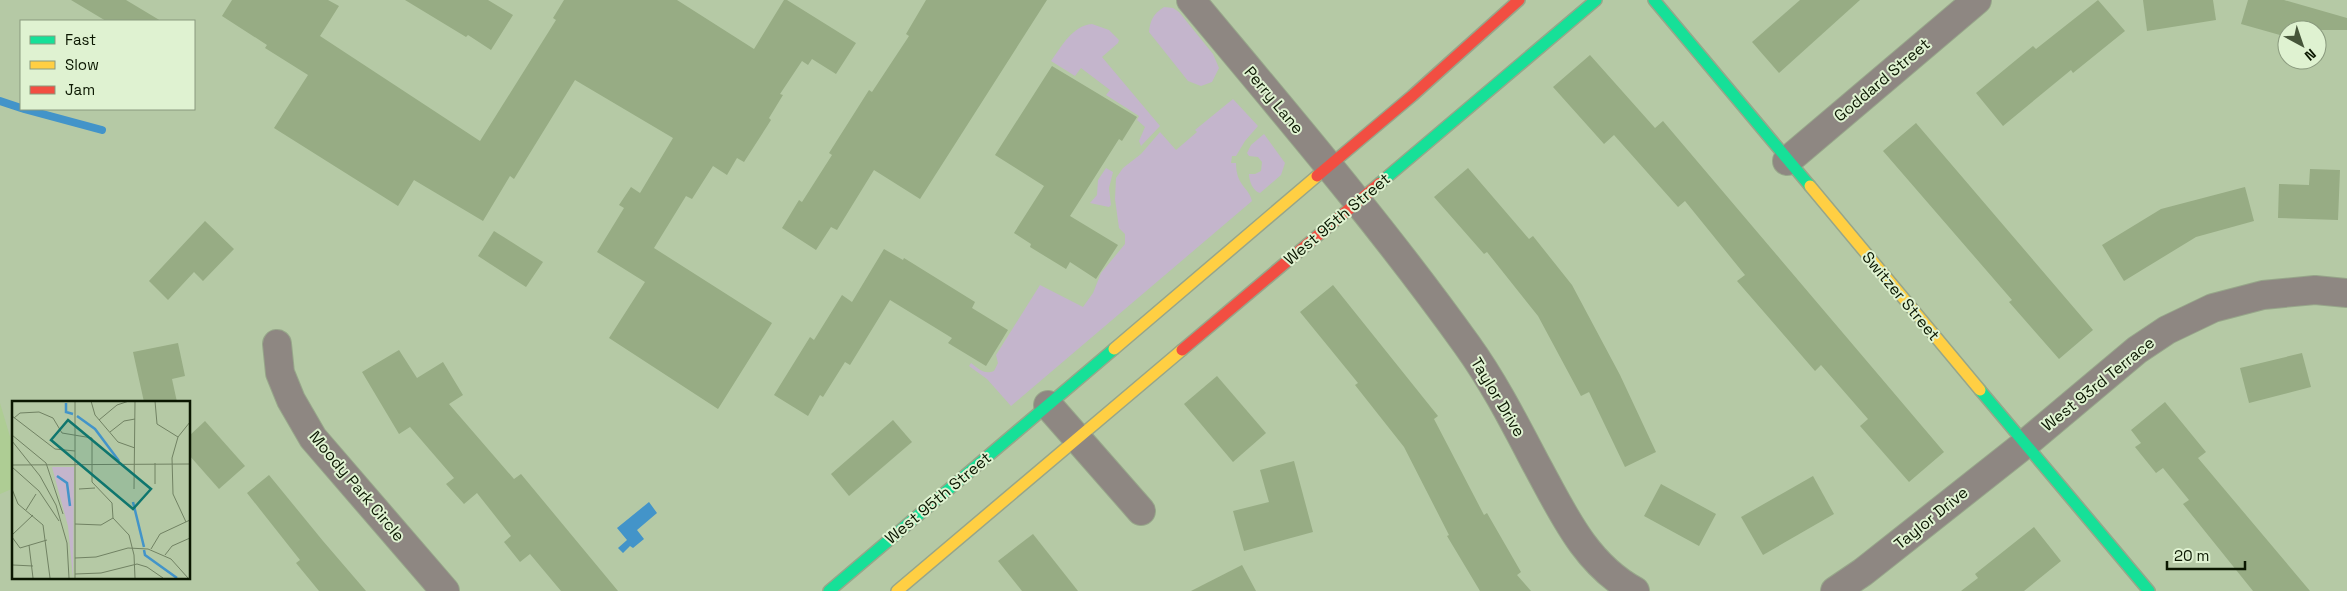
<svg xmlns="http://www.w3.org/2000/svg" width="2347" height="591" font-family="'Space Grotesk',sans-serif">
	<style>
		.built { fill: #aecd94 }
		.green { fill: #c4b5cc }
		.water { fill: #4394c9 }
		.lines { fill: none; stroke-linecap: round; stroke-linejoin: round }
		.stream { stroke: #4394c9; stroke-width: 8 }
		.building { fill: #97ac84 }
		.street-casing { stroke: #97a68a; stroke-width: 30 }
		.fast-casing { stroke: #97a68a; stroke-width: 14 }
		.slow-casing { stroke: #97a68a; stroke-width: 14 }
		.jam-casing { stroke: #97a68a; stroke-width: 14 }
		.street { stroke: #8e8782; stroke-width: 28 }
		.fast { stroke: #16e098; stroke-width: 11 }
		.slow { stroke: #ffcf43; stroke-width: 11 }
		.jam { stroke: #f24e42; stroke-width: 11 }
		.labels { text-anchor: middle; dominant-baseline: central; stroke-width: 4; stroke-linejoin: round; paint-order: stroke }
		.street-label { font-size: 16px; fill: #0b1701; stroke: #dff2d1 }
		.inset-river { fill: none; stroke: #4394c9; stroke-width: 2.5 }
		.inset-road { fill: none; stroke: #718263; stroke-width: 1 }
		.view { fill: #0f766e; fill-opacity: 0.15; stroke: #0f766e; stroke-width: 2.5 }
		.inset-edge { fill: none; stroke: #0b1701; stroke-width: 2.5 }
	</style>
	<rect width="100%" height="100%" fill="#b5c9a5"/>
	<!-- built -->
	<path class="built" d="M0 403 14 450V488L0 494Z"/>
	<!-- green -->
	<g class="green">
		<path d="M1164 7 1173 8 1179 12 1213 54 1219 68 1212 82 1201 86 1188 81 1149 32C1150 21 1153 14 1164 7Z"/>
		<path d="M1092 24 1109 30 1119 40 1118 43 1102 57 1160 126 1141 146 1139 141 1145 127 1137 120 1139 116 1106 95 1110 90 1081 68 1075 76 1051 61C1062 46 1072 26 1092 24Z"/>
		<path d="M1233 99 1258 126 1245 141 1236 156H1232L1231 163H1236C1236 186 1249 187 1252 201L1011 406 987 379 969 366 971 363C979 369 984 375 994 371L998 363 996 355 1040 285 1083 307 1093 293 1101 273 1125 244V234L1119 228 1115 199 1116 178 1123 168 1141 154 1160 132 1176 150 1197 132 1195 130Z"/>
		<path d="M1264 134 1285 163 1281 175 1260 193C1253 191 1249 181 1249 174H1255L1261 171 1262 162 1258 157 1249 156 1247 153 1251 145Z"/>
		<path d="M1106 168 1113 172 1109 188 1111 205 1109 207 1090 203 1097 195 1098 180Z"/>
	</g>
	<!-- water -->
	<path class="water" d="M649 502 657 513 637 530 644 539 633 548 630 546 623 553 618 548 627 540 617 528Z"/>
	<g class="lines">
		<!-- stream -->
		<g class="stream">
			<path d="M0 101 21 108"/>
			<path d="M24 109 102 130"/>
		</g>
	</g>
	<!-- building -->
	<g class="building">
		<path d="M71 0H126L161 21H106Z"/>
		<path d="M232 0H328L339 6 320 36 480 141 556 20 553 18 564 0H677L754 49 784 0H787L856 43 836 74 812 59 808 65 802 61 780 94 783 95 769 118 771 120 744 162 737 158 727 175 713 166 692 199 686 196 654 248 772 323 718 409 609 338 645 282 597 252 624 208 619 205 631 187 640 193 673 138 575 80 514 179 510 176 483 221 414 180 398 206 274 128 308 75 265 48 267 45 222 16Z"/>
		<path d="M405 0H488L513 15 491 50 468 35 466 37Z"/>
		<path d="M926 0H1047L920 199 874 170 837 230 831 227 816 250 782 228 799 200 802 202 832 155 829 153 869 90 872 92 909 36 906 34Z"/>
		<path d="M1800 0H1860L1779 73 1752 42Z"/>
		<path d="M2098 0 2125 31 2073 73 2071 70 2003 126 1976 93 2033 46 2036 49Z"/>
		<path d="M2143 0H2213L2216 20 2147 31Z"/>
		<path d="M2248 0H2284L2347 18V30H2287V37L2241 24Z"/>
		<path d="M1590 55 1655 128 1663 121 1944 452 1909 482 1860 426 1868 419 1821 365 1815 371 1737 281 1745 275 1685 201 1678 207 1614 135 1604 144 1553 87Z"/>
		<path d="M1052 66 1137 117 1122 141 1119 139 1070 216 1118 245 1096 279 1070 262 1066 269 1030 247 1031 244 1014 233 1044 186 995 155Z"/>
		<path d="M1916 123 2093 330 2059 359 2009 302 2012 300 1883 151Z"/>
		<path d="M1468 168 1529 239 1533 236 1572 285 1620 375 1656 452 1625 467 1589 392 1581 396 1538 316 1487 252 1484 254 1434 197Z"/>
		<path d="M2310 169 2340 170 2338 220 2278 218 2279 184 2309 185Z"/>
		<path d="M2245 187 2254 221 2196 237 2124 281 2102 245 2161 209Z"/>
		<path d="M205 221 234 249 203 281 194 272 168 300 149 281Z"/>
		<path d="M494 231 543 262 526 287 478 256Z"/>
		<path d="M884 249 903 260 904 258 975 302 972 308 1008 330 986 366 948 343 952 338 890 300 850 365 845 362 823 397 820 395 808 416 774 395 810 337 814 340 842 295 852 302Z"/>
		<path d="M1333 285 1438 416 1434 419 1484 515 1487 513 1521 572 1517 575 1531 591H1480L1447 536 1449 535 1404 447 1355 385 1358 383 1300 312Z"/>
		<path d="M178 343 185 376 172 379 177 402H144L133 352Z"/>
		<path d="M399 350 417 378 443 362 463 395 449 404 514 479 521 474 618 591H561L530 554 520 562 504 542 511 536 477 493 464 504 446 484 454 478 410 427 399 434 362 372Z"/>
		<path d="M2302 353 2311 387 2249 403 2240 368Z"/>
		<path d="M1217 376 1266 433 1233 462 1184 404Z"/>
		<path d="M2165 402 2206 452 2198 458 2310 591H2253L2183 504 2189 500 2163 468 2156 473 2135 447 2141 443 2131 430Z"/>
		<path d="M893 420 912 442 849 496 831 474Z"/>
		<path d="M205 421 245 466 219 489 189 455V436Z"/>
		<path d="M1294 461 1313 532 1244 551 1233 511 1269 502 1260 470Z"/>
		<path d="M269 475 323 541 366 591H319L296 563 300 560 247 493Z"/>
		<path d="M1813 476 1834 514 1763 555 1741 517Z"/>
		<path d="M1661 484 1716 514 1699 546 1644 516Z"/>
		<path d="M2034 527 2061 561 2024 591H1961L1978 578 1975 574Z"/>
		<path d="M1033 534 1078 591H1022L998 561Z"/>
		<path d="M1242 565 1256 591H1191Z"/>
	</g>
	<g class="lines">
		<!-- street casing -->
		<g class="street-casing">
			<g id="street">
				<path d="M1191 0C1285 113 1381 225 1467 345 1493 381 1514 422 1535 462 1562 511 1584 563 1635 591"/>
				<path d="M1787 161 1977 0"/>
				<path d="M277 344 280 373 291 400 313 438 445 591"/>
				<path d="M1048 405 1141 511"/>
				<path d="M1835 591 1863 572 2025 444 2137 350 2167 330 2213 308 2263 295 2315 290 2347 293"/>
			</g>
		</g>
		<!-- fast casing -->
		<g class="fast-casing">
			<g id="fast">
				<path d="M1654 0 1810 186"/>
				<path d="M1380 183 1596 0"/>
				<path d="M1980 390 2149 591"/>
				<path d="M829 591 1114 349"/>
			</g>
		</g>
		<!-- slow casing -->
		<g class="slow-casing">
			<g id="slow">
				<path d="M1810 186 1980 390"/>
				<path d="M1114 349 1317 176"/>
				<path d="M897 591 1182 350"/>
			</g>
		</g>
		<!-- jam casing -->
		<g class="jam-casing">
			<g id="jam">
				<path d="M1317 176 1412 96 1519 0"/>
				<path d="M1182 350 1380 183"/>
			</g>
		</g>
		<!-- street -->
		<use href="#street" class="street"/>
		<!-- fast -->
		<use href="#fast" class="fast"/>
		<!-- slow -->
		<use href="#slow" class="slow"/>
		<!-- jam -->
		<use href="#jam" class="jam"/>
	</g>
	<g class="labels">
		<!-- street labels -->
		<g class="street-label">
			<text transform="translate(1882 80) rotate(-40)">Goddard Street</text>
			<text transform="translate(1274 100) rotate(50)">Perry Lane</text>
			<text transform="translate(1337 219) rotate(-40)">West 95th Street</text>
			<text transform="translate(1901 296) rotate(50)">Switzer Street</text>
			<text transform="translate(2098 384) rotate(-39)">West 93rd Terrace</text>
			<text transform="translate(1498 397) rotate(59)">Taylor Drive</text>
			<text transform="translate(357 486) rotate(50)">Moody Park Circle</text>
			<text transform="translate(938 498) rotate(-40)">West 95th Street</text>
			<text transform="translate(1931 518) rotate(-39)">Taylor Drive</text>
		</g>
	</g>
	<!-- overview -->
	<g transform="translate(12 401)">
		<rect width="178" height="178" fill="#b5c9a5"/>
		<path d="M40 66H62L61 177 56 125Z" fill="#c4b5cc"/>
		<path class="inset-river" d="M54 2V11L61 13M65 15 83 28 107 60M45 75 55 82 58 105M121 101 132 146M132 149 133 154 165 177"/>
		<path class="inset-road" d="M49 0H79M63 0V177M79 0 83 14 106 41 123 47M143 0 145 23 166 36M0 15 43 48 63 50M2 17 8 12 27 11 41 17 50 32 80 37V81L100 102 101 117M87 19 105 4 117 0M98 31 112 20 123 18M0 34 34 62 51 113M0 40 28 75 44 104 55 142 57 177M178 51V72M143 62V83M0 64 178 63M0 66 27 90 47 120M0 88 6 103 31 124 38 177M67 88 83 87M122 88 123 0M14 109 24 93M101 117 117 134 122 154 123 177M174 121 161 93 160 57 166 36 178 21M63 123 89 124 101 117M0 134 21 114M0 136 8 147 35 139M17 144 21 177M139 148 148 133 178 119M153 154 160 145 178 137M63 157 84 156 116 147 136 148 159 158 176 177M1 164 21 165M63 173 89 172 125 163 135 166 151 177"/>
		<path class="view" d="M56 19 139 88 121 108 39 39Z"/>
		<rect width="178" height="178" class="inset-edge"/>
	</g>
	<!-- legend -->
	<rect x="20" y="20" width="175" height="90" fill="#dff2d1" stroke="#8a9a7e"/>
	<rect x="30" y="36" width="25" height="8" fill="#16e098" stroke="#8a9a7e"/>
	<text x="65" y="45" font-size="15" fill="#0b1701">Fast</text>
	<rect x="30" y="61" width="25" height="8" fill="#ffcf43" stroke="#8a9a7e"/>
	<text x="65" y="70" font-size="15" fill="#0b1701">Slow</text>
	<rect x="30" y="86" width="25" height="8" fill="#f24e42" stroke="#8a9a7e"/>
	<text x="65" y="95" font-size="15" fill="#0b1701">Jam</text>
	<!-- north arrow -->
	<g transform="translate(2302 45) rotate(140)"><circle r="24" fill="#dff2d1" stroke="#8a9a7e"/>
	<path d="M0-4L9 19L0 12L-9 19Z" fill="#46553a"/>
	<text y="-8" font-size="14" font-weight="bold" text-anchor="middle" fill="#0b1701">N</text>
	</g>
	<!-- scale -->
	<path d="M2167 561v8h78v-8" fill="none" stroke="#0b1701" stroke-width="2.5"/>
	<text x="2174" y="561" font-size="15" fill="#0b1701" stroke="#dff2d1" stroke-width="4" paint-order="stroke">20 m</text>
</svg>
